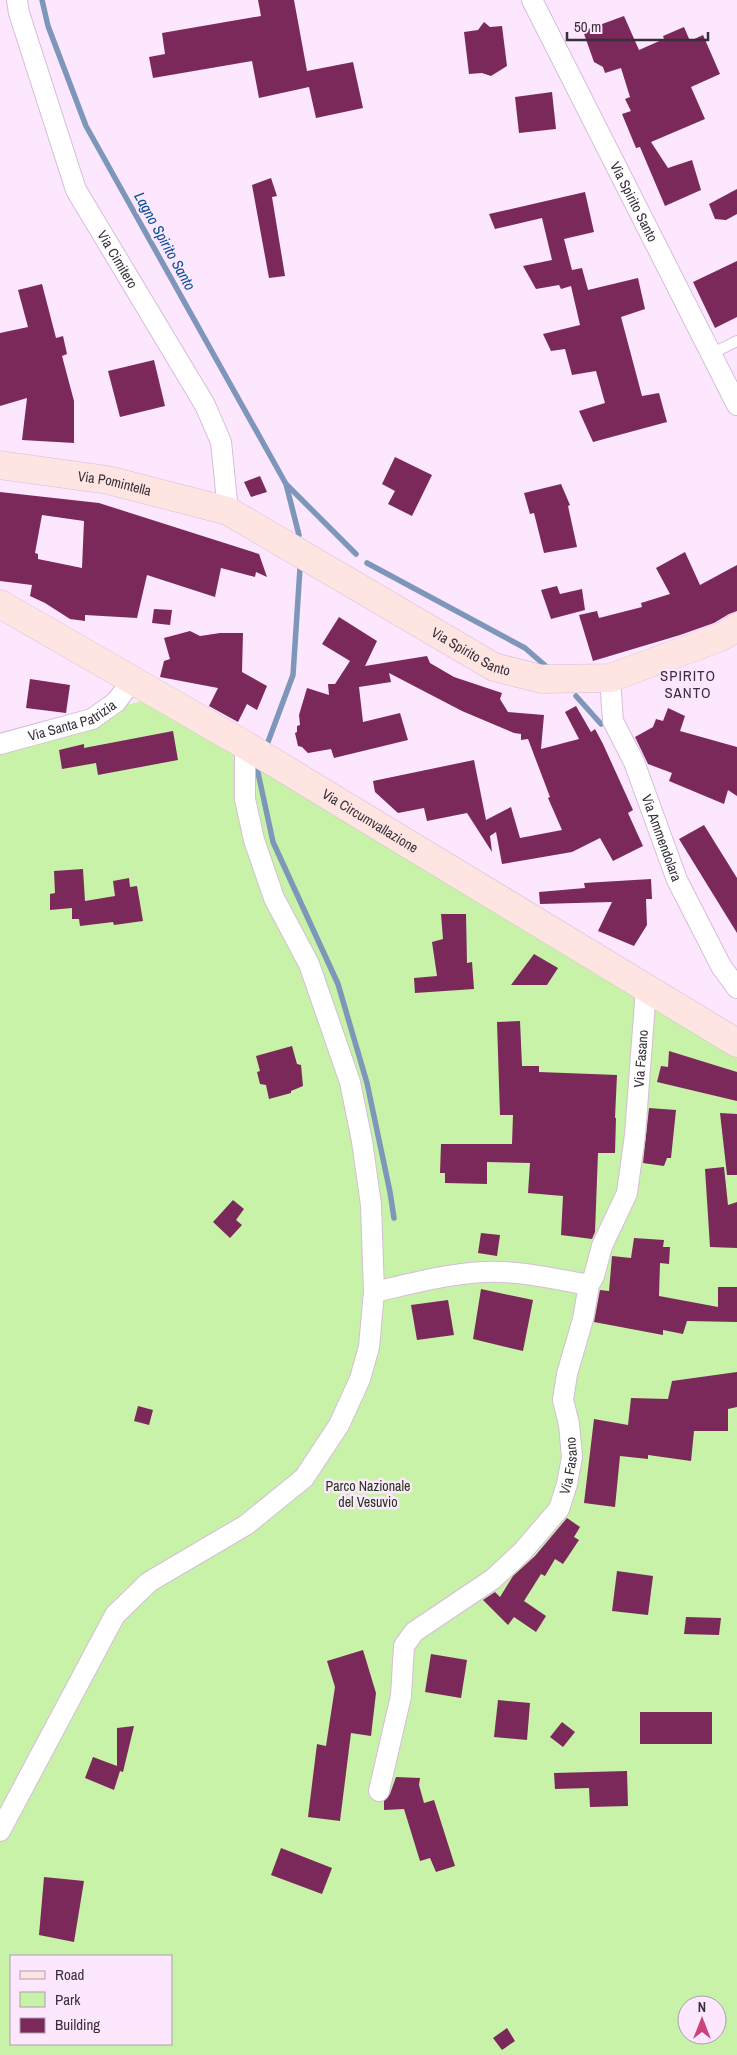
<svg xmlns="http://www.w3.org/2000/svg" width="737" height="2055" font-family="'Archivo Narrow',sans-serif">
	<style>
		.green { fill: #c7f2a8; fill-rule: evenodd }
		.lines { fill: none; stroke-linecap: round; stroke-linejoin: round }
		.stream { stroke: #7d96b9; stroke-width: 5.5 }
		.building { fill: #7b295b; fill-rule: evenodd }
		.lane-casing { stroke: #d6bdd9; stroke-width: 12 }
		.street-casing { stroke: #d6bdd9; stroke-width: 22 }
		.secondary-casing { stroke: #d6bdd9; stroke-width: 29 }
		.lane { stroke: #fff; stroke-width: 10 }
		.street { stroke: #fff; stroke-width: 20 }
		.secondary { stroke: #fee5e2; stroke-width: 28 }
		.labels { text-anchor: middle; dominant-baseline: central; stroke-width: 5; stroke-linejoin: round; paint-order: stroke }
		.street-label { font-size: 14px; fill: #382f3a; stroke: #fce7ff }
		.park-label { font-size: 14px; fill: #243714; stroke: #fce7ff }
		.water-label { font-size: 15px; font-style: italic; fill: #075092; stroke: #fce7ff }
		.neighbourhood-label { font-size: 15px; letter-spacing: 1px; fill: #3f2b42; stroke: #fce7ff }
	</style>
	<rect width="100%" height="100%" fill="#fce7ff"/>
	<!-- green -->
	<path class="green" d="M175 692 737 1031V2055H0V739ZM11 1956H171V2044H11ZM687 2005H717V2035H687Z"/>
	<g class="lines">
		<!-- stream -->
		<g class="stream">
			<path d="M42 0 48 26 86 126 286 484 299 535"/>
			<path d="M287 485 356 554"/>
			<path d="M367 563 525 648 548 668"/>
			<path d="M576 696 601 724"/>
			<path d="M268 742 293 675 300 568"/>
			<path d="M257 768 273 842 338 984 367 1083 390 1192 394 1218"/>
		</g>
	</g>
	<!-- building -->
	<g class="building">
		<path d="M258 0H294L307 71 353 62 363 108 316 118 309 87 259 98 252 61 153 78 149 57 165 54 162 33 261 16Z"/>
		<path d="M624 16 639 50 664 39 663 36 684 27 690 41 703 35 720 74 691 87 705 119 651 142 668 168 692 160 701 190 665 206 640 147 636 148 622 114 631 111 625 99 630 97 621 68 605 73 603 67 594 62 583 31Z"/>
		<path d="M484 22 490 27 502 26 507 66 491 76 482 73 469 74 464 32 478 30Z"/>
		<path d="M552 92 556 129 519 133 515 97Z"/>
		<path d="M271 178 277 196 272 197 285 276 269 278 252 185Z"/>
		<path d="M737 189V214L726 220 715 219 709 204Z"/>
		<path d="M585 192 594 232 564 239 572 270 582 268 588 290 638 278 645 309 621 317 642 396 659 393 667 422 593 442 579 411 605 403 596 371 572 375 565 349 551 351 543 334 580 325 571 286 561 289 559 285 536 289 523 266 552 260 542 218 495 229 489 214Z"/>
		<path d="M737 261V317L715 328 693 282Z"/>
		<path d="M42 284 56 338 63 336 67 354 62 356 74 401V443L22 440 27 398 0 406V333L28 327 18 290Z"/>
		<path d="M154 360 165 406 120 417 108 371Z"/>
		<path d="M395 457 432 475 412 516 388 504 395 491 382 484Z"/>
		<path d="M260 476 267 492 251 497 244 482Z"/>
		<path d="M561 484 570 505 568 506 577 547 544 553 534 513 530 514 524 493Z"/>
		<path d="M0 492 99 503 259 554 267 577 256 572 255 577 221 568 215 597 147 575 137 618 85 615V621L70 619 45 603 30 596 32 585 0 581ZM42 515 84 521 82 568 38 559V554L35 553Z"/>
		<path d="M685 552 700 585 737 565V611L729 614 714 623 680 635 593 661 579 615 597 611 599 618 642 607 641 603 670 594 656 568Z"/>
		<path d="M557 586 560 594 582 589 585 610 551 619 541 590Z"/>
		<path d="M154 609 172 610 170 625 152 623Z"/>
		<path d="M339 617 377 641 365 666 427 656 430 663 454 677 502 693 500 699 508 712 544 715 541 749 579 739 565 712 576 706 591 732 595 729 603 744 633 810 628 813 643 846 613 861 600 838 572 852 502 864 496 832 490 836 492 852 467 813 427 821 424 808 398 813 375 792 373 781 474 760 486 820 511 807 520 838 562 830 548 798 550 797 528 739 521 740V734L514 733 462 711 389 673 391 682 359 687 363 722 400 713 408 740 334 758 331 749 308 753 302 747 298 746 295 733 297 732V726L300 725 299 715 307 688 329 695 328 684H335L350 661 322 644Z"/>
		<path d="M190 631 200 636 220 633H243L242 672 267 686 257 710 247 704 238 722 209 706 218 688 160 677 164 661 170 659 164 638Z"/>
		<path d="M30 679 70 685 66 713 26 708Z"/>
		<path d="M668 708 685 716 680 731 737 747V796L728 790 724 804 669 781 672 773 648 764 635 737 653 727 656 719 663 721Z"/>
		<path d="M173 731 178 760 98 775 96 763 62 769 59 750 84 744V748Z"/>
		<path d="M704 825 737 878V933L679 839Z"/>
		<path d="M83 869 85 901 115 896 113 881 129 878 130 887 137 886 143 921 114 925 113 922 80 926 79 919H72V908L50 910V894L55 893 54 871Z"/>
		<path d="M651 879 652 899H646L647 925 634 946 598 931 612 902 540 904 539 892 585 888 584 883Z"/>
		<path d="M441 914H466L467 963 472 962 474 989 415 993 414 978 437 976 432 942 443 939Z"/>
		<path d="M534 954 558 968 547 985H511Z"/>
		<path d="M520 1021 522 1066H539V1072L617 1075 615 1118H616L615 1153H598L595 1232 592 1239 561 1235 563 1196 528 1193 530 1163 487 1162V1184L445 1183V1173H440L441 1144H512L513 1115H500L497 1022Z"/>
		<path d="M292 1046 297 1064 301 1065 303 1086 291 1091V1093L269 1099 266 1085 260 1084 257 1072 260 1071 256 1056Z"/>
		<path d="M669 1051 737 1072V1101L657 1082 661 1066 668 1067Z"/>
		<path d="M649 1108 676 1110 671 1158H667L664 1166 643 1163Z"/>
		<path d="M720 1113 737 1114V1175H727Z"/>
		<path d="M724 1167 728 1205 737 1202V1248L710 1247 705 1169Z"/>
		<path d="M233 1200 244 1209 236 1220 242 1225 230 1238 213 1222Z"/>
		<path d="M481 1233 500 1235 497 1256 478 1253Z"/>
		<path d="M634 1238 664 1240 663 1247H670L669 1264 660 1263 659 1296 718 1307V1287H737V1322L687 1321 683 1334 663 1330V1335L594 1322 600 1290 609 1291 612 1256 631 1258Z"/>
		<path d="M481 1289 533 1300 523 1351 473 1339Z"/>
		<path d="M448 1300 454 1335 417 1340 411 1305Z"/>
		<path d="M737 1372V1407L728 1409V1431H694L691 1461 648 1455V1459L620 1456 615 1507 584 1503 594 1419 628 1425 631 1398 668 1399 672 1381Z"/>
		<path d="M138 1406 153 1410 149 1425 134 1421Z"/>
		<path d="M567 1518 580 1527 574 1537 579 1540 563 1564 555 1559 545 1576 541 1574 524 1601 546 1616 536 1632 514 1617 508 1625 483 1600 495 1592 500 1597 513 1576 535 1556Z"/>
		<path d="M617 1571 653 1576 648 1615 612 1611Z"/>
		<path d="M686 1617 721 1618 719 1635 684 1634Z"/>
		<path d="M363 1650 376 1693 371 1736 351 1733 340 1821 308 1817 317 1744 326 1746 335 1687 327 1661Z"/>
		<path d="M431 1654 467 1660 461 1698 425 1692Z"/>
		<path d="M498 1700 530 1703 527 1740 494 1737Z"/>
		<rect x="640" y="1712" width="72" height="32"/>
		<path d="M562 1722 575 1732 563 1747 550 1737Z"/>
		<path d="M134 1726 123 1772 120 1771 114 1790 85 1778 93 1757 117 1766V1728Z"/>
		<path d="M627 1771 628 1806 590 1807 589 1788 555 1789 554 1773Z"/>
		<path d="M396 1777 420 1778 419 1785 424 1803 434 1800 455 1866 436 1872 430 1858 420 1861 404 1809 384 1810V1801L390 1794Z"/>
		<path d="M281 1848 332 1868 322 1894 271 1875Z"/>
		<path d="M44 1877 84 1881 74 1942 39 1935Z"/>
		<path d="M507 2028 515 2041 502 2050 493 2038Z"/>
	</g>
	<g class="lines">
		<!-- lane casing -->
		<g class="lane-casing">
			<path id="lane" d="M711 354 737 341"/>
		</g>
		<!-- street casing -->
		<g class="street-casing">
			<g id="street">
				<path id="s1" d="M17 0 19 13 76 190 205 405 221 442 228 511"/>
				<path id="s2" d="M532 0 737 405"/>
				<path id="s3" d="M610 678 613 721 634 762 677 880 721 966 737 988"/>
				<path id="s4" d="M0 744 92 719 116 702 132 681"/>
				<path d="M374 1292C410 1284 446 1274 483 1272 518 1270 555 1279 589 1285"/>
				<path id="s5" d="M379 1791 401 1696 404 1646 414 1632 493 1579 522 1552 559 1509 567 1484 572 1457 569 1424 563 1400 567 1374 583 1319 589 1285 594 1276 602 1246 627 1193 635 1135 646 989"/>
				<path d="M0 1831 115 1615 149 1582 246 1525 304 1478 339 1425 360 1379 369 1347 374 1292 371 1205 362 1141 350 1082 309 964 274 898 254 840 245 799V745"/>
			</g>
		</g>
		<!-- secondary casing -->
		<g class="secondary-casing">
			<g id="secondary">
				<path id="s6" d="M0 465 108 480 228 511 494 667 541 679 610 678 721 637 737 627"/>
				<path id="s7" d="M0 604 245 745 737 1043"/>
			</g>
		</g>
		<!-- lane -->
		<use href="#lane" class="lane"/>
		<!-- street -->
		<use href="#street" class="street"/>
		<!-- secondary -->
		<use href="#secondary" class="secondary"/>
	</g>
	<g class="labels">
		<!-- street labels -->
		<g class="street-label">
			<text stroke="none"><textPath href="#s2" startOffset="226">Via Spirito Santo</textPath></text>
			<text stroke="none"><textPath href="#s1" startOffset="280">Via Cimitero</textPath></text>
			<text stroke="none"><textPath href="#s6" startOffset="116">Via Pomintella</textPath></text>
			<text stroke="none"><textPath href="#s6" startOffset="514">Via Spirito Santo</textPath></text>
			<text stroke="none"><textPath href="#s4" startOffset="76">Via Santa Patrizia</textPath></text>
			<text stroke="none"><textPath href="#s7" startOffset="429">Via Circumvallazione</textPath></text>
			<text stroke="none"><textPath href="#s3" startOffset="170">Via Ammendolara</textPath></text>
			<text stroke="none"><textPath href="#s5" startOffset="821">Via Fasano</textPath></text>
			<text stroke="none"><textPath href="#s5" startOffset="401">Via Fasano</textPath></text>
		</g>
		<!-- park labels -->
		<g class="park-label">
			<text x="368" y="1486">Parco Nazionale<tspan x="368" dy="16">del Vesuvio</tspan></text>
		</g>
		<!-- water labels -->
		<g class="water-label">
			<text transform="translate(165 241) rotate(61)">Lagno Spirito Santo</text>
		</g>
		<!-- neighbourhood labels -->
		<g class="neighbourhood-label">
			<text x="688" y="675">SPIRITO<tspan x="688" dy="17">SANTO</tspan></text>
		</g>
	</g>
	<!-- legend -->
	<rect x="10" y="1955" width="162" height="90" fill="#fce7ff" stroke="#ae9db0"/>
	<rect x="20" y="1971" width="25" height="8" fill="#fee5e2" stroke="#ae9db0"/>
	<text x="55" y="1980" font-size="15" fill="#382f3a">Road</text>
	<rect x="20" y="1992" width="25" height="15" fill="#c7f2a8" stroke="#ae9db0"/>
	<text x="55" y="2005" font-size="15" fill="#382f3a">Park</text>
	<rect x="20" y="2018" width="25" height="15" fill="#7b295b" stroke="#ae9db0"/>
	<text x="55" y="2030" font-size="15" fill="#382f3a">Building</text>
	<!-- north arrow -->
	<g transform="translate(702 2020)"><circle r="24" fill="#fce7ff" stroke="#ae9db0"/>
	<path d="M0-4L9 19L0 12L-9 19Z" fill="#cc427b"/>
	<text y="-8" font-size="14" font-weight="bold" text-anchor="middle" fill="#382f3a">N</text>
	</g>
	<!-- scale -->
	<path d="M567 32v8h141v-8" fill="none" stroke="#382f3a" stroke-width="2.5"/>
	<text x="574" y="32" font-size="15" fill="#382f3a" stroke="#fce7ff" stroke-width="4" paint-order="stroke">50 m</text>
</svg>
